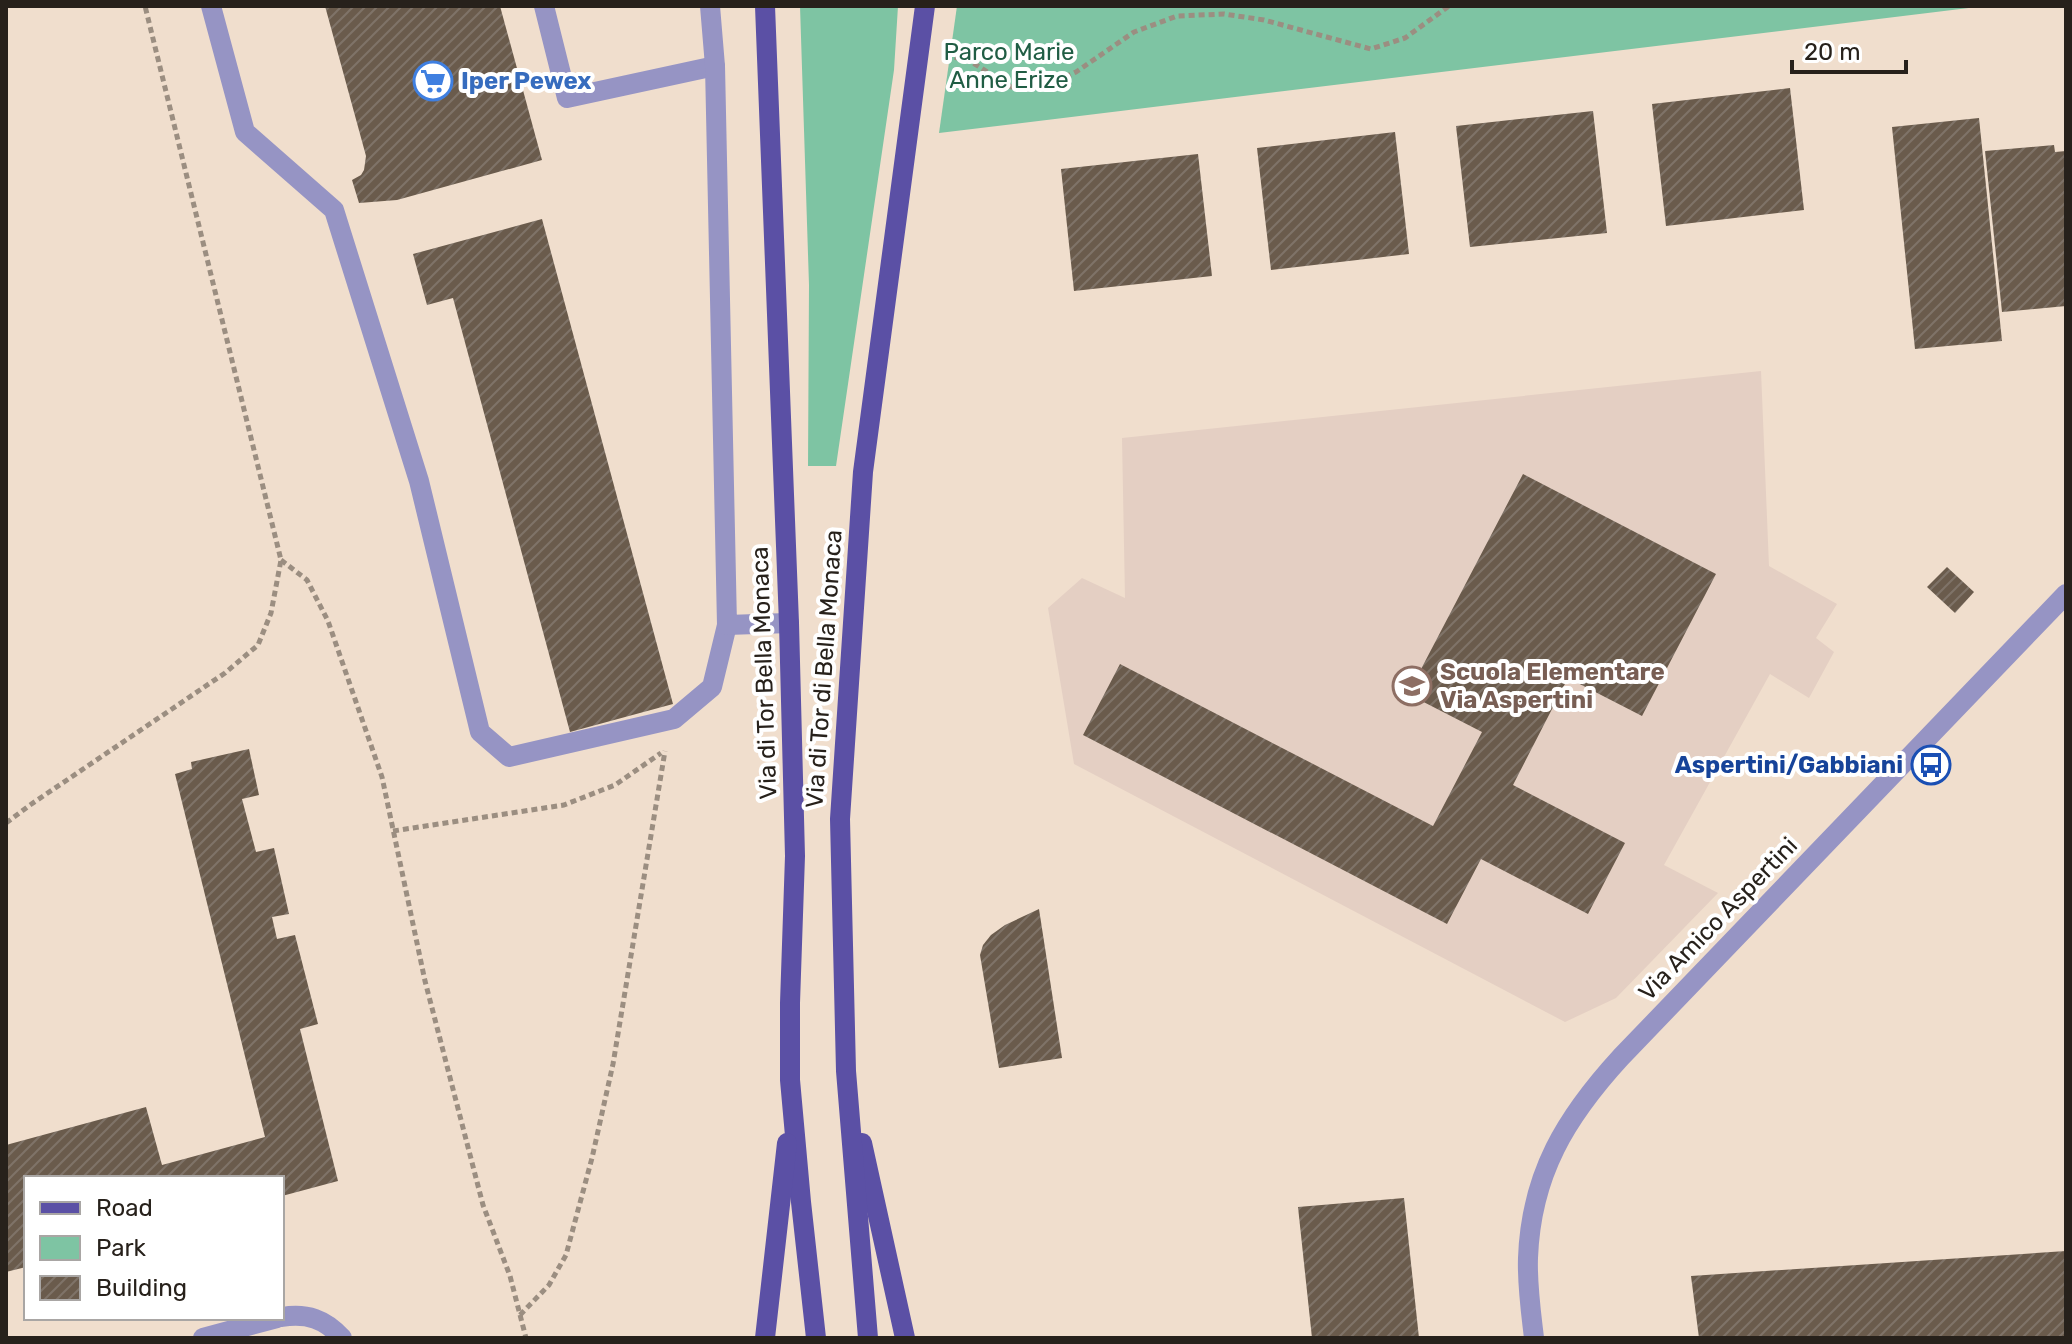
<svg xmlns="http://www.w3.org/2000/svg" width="2072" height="1344" font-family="Rubik,sans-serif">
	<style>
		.education { fill: #e4cfc3 }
		.green { fill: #7ec4a3 }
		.building { fill: url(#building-hatch) }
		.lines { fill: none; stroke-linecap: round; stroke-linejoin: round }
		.path { stroke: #9b8e81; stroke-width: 5; stroke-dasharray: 6 4; stroke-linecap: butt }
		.minor { stroke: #9694c4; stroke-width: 20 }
		.major { stroke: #5b50a5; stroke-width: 20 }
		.labels { text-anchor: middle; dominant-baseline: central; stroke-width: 8; stroke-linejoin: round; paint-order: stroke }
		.park-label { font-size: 24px; fill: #205d44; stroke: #fff }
		.shop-label { font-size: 24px; font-weight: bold; fill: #366cbe; stroke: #fff; text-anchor: start }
		.street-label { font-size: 24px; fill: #27211b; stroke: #fff }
		.education-label { font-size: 24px; font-weight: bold; fill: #785e54; stroke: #fff; text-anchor: start }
		.transit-label { font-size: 24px; font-weight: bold; fill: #164399; stroke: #fff; text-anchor: end }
	</style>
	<defs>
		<pattern id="building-hatch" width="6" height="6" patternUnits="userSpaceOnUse" patternTransform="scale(2)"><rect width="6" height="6" fill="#6a5b4c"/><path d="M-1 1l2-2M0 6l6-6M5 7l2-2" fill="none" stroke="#7f7368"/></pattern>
	</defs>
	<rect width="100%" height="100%" fill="#f0decd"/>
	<!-- education -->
	<path class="education" d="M1761 371 1769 566 1837 604 1816 638 1834 652 1809 698 1770 674 1664 865 1718 893 1616 998 1565 1022 1074 764 1048 608 1082 578 1125 598 1122 438Z"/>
	<!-- green -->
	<g class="green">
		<path d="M800 6H898L894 70 836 466H808L809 285Z"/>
		<path d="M957 6H1985L939 133Z"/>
	</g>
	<!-- building -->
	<g class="building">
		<path d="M325 6H500L542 160 397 200 359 203 352 180 361 175 364 170 366 156Z"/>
		<path d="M1790 88 1804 210 1666 226 1652 104Z"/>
		<path d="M1593 111 1607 233 1470 247 1456 126Z"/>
		<path d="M1979 118 2002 341 1915 349 1892 127Z"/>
		<path d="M1395 132 1409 254 1271 270 1257 148Z"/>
		<path d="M2054 145 2055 152 2066 151V306L2002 312 1985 151Z"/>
		<path d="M1198 154 1212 276 1074 291 1061 169Z"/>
		<path d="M542 219 673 704 570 732 453 298 427 305 413 254Z"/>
		<path d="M1523 474 1716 574 1642 716 1568 678 1513 785 1625 843 1588 914 1481 859 1447 924 1083 735 1120 664 1433 826 1482 732 1408 694Z"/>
		<path d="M1947 567 1974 592 1955 613 1927 587Z"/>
		<path d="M249 749 259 795 242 799 256 852 274 848 289 914 272 917 277 939 295 935 318 1024 300 1029 338 1181 282 1196V1178H26V1267L6 1272V1145L146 1107 162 1165 265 1137 175 774 192 769 191 762Z"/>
		<path d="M1039 909 1062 1058 999 1068 980 955 983 945 991 935 1005 925Z"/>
		<path d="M1404 1198 1419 1338H1312L1298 1207Z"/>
		<path d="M2066 1251V1338H1699L1691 1276Z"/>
	</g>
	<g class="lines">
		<!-- path -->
		<g class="path">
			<path d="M945 55 970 61 1011 87 1050 84 1076 72 1134 32 1177 16 1224 14 1264 20 1371 49 1405 38 1449 6"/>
			<path d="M281 560 307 580 328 621 382 777 425 981 483 1205 510 1276 526 1338"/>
			<path d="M6 823 30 805 225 673 258 645 271 613 281 560 145 6"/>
			<path d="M393 831 564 805 615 785 661 753"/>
			<path d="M520 1315 549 1285 566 1255 592 1158 613 1064 665 751"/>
		</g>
		<!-- minor -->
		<g class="minor">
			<path d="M211 6 245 132 334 210 419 481 480 732 509 757 674 719 712 687 727 625"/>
			<path d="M544 6 567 98 715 66"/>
			<path d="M710 6 715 66 727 625 789 623"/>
			<path d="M282 1317C307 1313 325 1319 342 1338"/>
			<path d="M203 1338 277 1318"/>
			<path d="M1534 1338C1531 1312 1527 1285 1528 1258 1531 1174 1566 1117 1621 1057L2066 594"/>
		</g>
		<!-- major -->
		<g class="major">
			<path d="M765 6 789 623 795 856 790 1003V1080L801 1202 816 1338"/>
			<path d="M862 1143 905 1338"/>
			<path d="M765 1338 787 1143"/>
			<path d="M868 1338 846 1071 840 819 863 472 925 6"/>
		</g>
	</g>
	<!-- icons -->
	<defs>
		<g id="supermarket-ring" transform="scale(2)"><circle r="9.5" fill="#fff" stroke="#3f7fe0" stroke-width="1.5"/><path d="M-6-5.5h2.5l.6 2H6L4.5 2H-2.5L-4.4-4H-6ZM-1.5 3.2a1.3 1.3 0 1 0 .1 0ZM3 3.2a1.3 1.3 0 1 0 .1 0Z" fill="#3f7fe0"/></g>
		<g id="school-ring" transform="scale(2)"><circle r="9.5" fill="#fff" stroke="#8d6e63" stroke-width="1.5"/><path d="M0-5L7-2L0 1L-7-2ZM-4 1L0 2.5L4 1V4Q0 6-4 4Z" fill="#8d6e63"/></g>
		<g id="bus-ring" transform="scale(2)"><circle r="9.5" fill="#fff" stroke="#1a4fb4" stroke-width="1.5"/><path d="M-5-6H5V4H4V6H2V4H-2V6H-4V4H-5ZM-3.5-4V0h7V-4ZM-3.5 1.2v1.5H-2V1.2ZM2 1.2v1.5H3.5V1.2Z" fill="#1a4fb4"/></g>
	</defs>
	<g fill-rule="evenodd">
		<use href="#supermarket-ring" x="433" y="81"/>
		<use href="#school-ring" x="1412" y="686"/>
		<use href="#bus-ring" x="1931" y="765"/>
	</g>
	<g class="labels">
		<!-- park labels -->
		<g class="park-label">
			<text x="1009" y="52">Parco Marie<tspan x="1009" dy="28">Anne Erize</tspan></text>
		</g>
		<!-- shop labels -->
		<g class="shop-label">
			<text x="461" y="81">Iper Pewex</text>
		</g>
		<!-- street labels -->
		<g class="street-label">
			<text transform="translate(824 669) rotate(-86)">Via di Tor di Bella Monaca</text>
			<text transform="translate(764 673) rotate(-92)">Via di Tor Bella Monaca</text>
			<text transform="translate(1718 919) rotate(-46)">Via Amico Aspertini</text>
		</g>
		<!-- education labels -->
		<g class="education-label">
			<text x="1440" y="672">Scuola Elementare<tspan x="1440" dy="28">Via Aspertini</tspan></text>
		</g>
		<!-- transit labels -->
		<g class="transit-label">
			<text x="1903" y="765">Aspertini/Gabbiani</text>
		</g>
	</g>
	<!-- border -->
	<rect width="2072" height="1344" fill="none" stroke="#27211b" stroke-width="16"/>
	<!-- legend -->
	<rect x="24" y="1176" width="260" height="144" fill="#ffffff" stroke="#a9a6a4" stroke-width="2"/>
	<rect x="40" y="1202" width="40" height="12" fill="#5b50a5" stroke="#a9a6a4" stroke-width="2"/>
	<text x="96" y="1216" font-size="24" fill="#27211b">Road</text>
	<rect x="40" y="1236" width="40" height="24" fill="#7ec4a3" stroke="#a9a6a4" stroke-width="2"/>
	<text x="96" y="1256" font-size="24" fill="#27211b">Park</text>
	<rect x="40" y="1276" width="40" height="24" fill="url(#building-hatch)" stroke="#a9a6a4" stroke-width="2"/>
	<text x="96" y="1296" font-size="24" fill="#27211b">Building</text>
	<!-- scale -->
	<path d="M1792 60v12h114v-12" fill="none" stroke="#27211b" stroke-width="4"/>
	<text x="1804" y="60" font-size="24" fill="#27211b" stroke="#ffffff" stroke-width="6" paint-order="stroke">20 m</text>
</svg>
